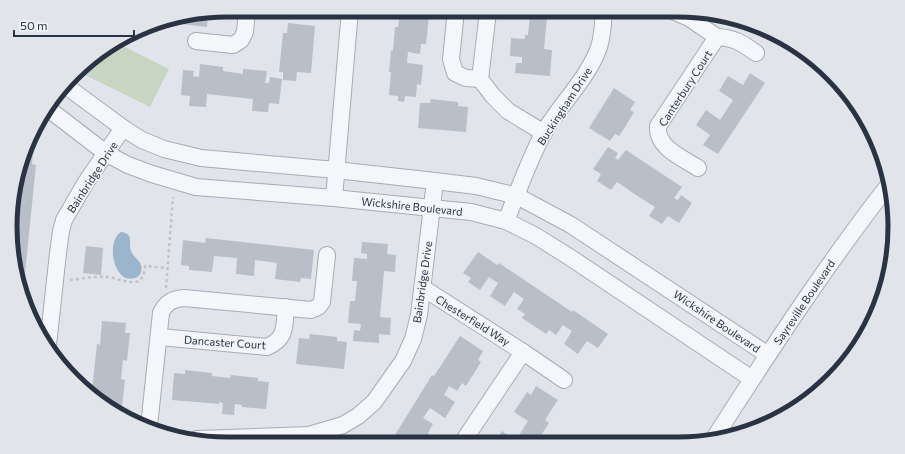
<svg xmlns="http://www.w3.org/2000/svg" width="905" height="454" font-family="Commissioner,sans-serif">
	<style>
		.green { fill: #c7d5c2 }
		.water { fill: #9bb5cc }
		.building { fill: #b8bfc8 }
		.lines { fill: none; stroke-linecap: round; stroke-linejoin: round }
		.street-casing { stroke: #a6acb5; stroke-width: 18 }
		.path { stroke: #bfc3ca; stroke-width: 2.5; stroke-dasharray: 3 3; stroke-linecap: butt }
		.street { stroke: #f4f6f9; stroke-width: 16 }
		.labels { text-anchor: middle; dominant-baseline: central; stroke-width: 3.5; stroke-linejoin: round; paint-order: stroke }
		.street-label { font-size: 11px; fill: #293343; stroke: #f1f4f8 }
		.rim { fill: none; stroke: #293343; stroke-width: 5 }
	</style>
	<rect width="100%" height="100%" fill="#e1e5eb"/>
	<!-- green -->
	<path class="green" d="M117 43 169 69 150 107 79 72 95 55Z"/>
	<!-- water -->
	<path class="water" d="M121 232C123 232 127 233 129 236 131 240 129 246 131 251 134 259 144 261 141 272 140 275 138 277 135 278 114 285 105 242 121 232Z"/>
	<!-- building -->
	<g class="building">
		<path d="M400 10H424V16H429L426 44H421L420 54 408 52 407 63 423 65 421 85 417 84 416 97 405 96 404 102 398 101V96L389 95 391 72H389L391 50 393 51 395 27H398Z"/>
		<path d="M513 10H557L556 18 547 17 544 49 552 50 550 76 515 73 516 63H522V57L510 56 511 38 525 39V35H528L530 16 513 14Z"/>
		<path d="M202 14 208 15 207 27 181 24 182 17Z"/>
		<path d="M288 23 315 26 311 73 297 72 296 81 283 80V72H279L283 33H287Z"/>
		<path d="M756 28 773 32 770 37Z"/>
		<path d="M200 64 223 67V71L243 74V69L267 71 265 83H269L270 77 282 79 279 104 269 103 268 112 252 111 253 99 207 94 206 107 189 106 190 96 181 95 183 70 194 71 193 76 199 77Z"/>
		<path d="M750 73 765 83 718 154 703 145 710 135 696 125 706 110 720 120 733 100 719 91 728 76 743 85Z"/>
		<path d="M614 88 635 102 630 110 634 112 627 124 619 136 615 134 610 141 589 128Z"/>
		<path d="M431 99 458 102V106L468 107 466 132 418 128 420 103H430Z"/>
		<path d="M32 142H34L32 164 36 165 23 293 12 255 15 214H13L14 197H18L20 173H19Z"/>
		<path d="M608 147 618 153 615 158 618 160 626 150 682 187 674 198 678 200 681 195 692 203 679 223 668 216 662 224 649 216 655 207 636 195 617 182 611 190 597 181 601 174 593 169Z"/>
		<path d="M206 238 314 250 311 279 301 278 300 282 275 279 277 263 255 260 254 276 236 274 237 258 214 256 212 272 189 270V266L181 265 183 240 205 243Z"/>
		<path d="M362 242 388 244 387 254 396 255 395 272 384 271 380 317 391 318 390 335 379 334V343L353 341 354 330 360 331 361 324 348 323 350 301H355L357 281H352L354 258 367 259V254L361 253Z"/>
		<path d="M86 246 103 248 101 275 83 273Z"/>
		<path d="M478 252 497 265 499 263 572 312 573 310 608 334 598 348 587 341 578 354 564 344 572 331 563 325 556 335 549 330 546 334 522 318 525 314 517 309 524 299 514 292 505 306 490 296 498 283 489 277 480 290 468 282 471 278 463 273Z"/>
		<path d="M102 321 126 323 125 333H130L127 361 123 360 121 379 125 380 122 407 118 406 117 412 94 395 95 390H92L97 344 100 345Z"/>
		<path d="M310 334 337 337V341L347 342 344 369 296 364 299 338 309 339Z"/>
		<path d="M460 336 483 351 478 360 481 362 466 386 462 383 457 391 449 386 444 395 455 402 445 418 430 408 423 418 433 424 428 433 431 436 427 443H390L432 375 434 376Z"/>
		<path d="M185 370 212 373V376L230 378 231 375 258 378V381L269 382 266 409 242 407V405L235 404 234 415 222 414 223 403 219 402V404L172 400 174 373 185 374Z"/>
		<path d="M536 386 558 400 545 420 549 423 536 443H494L502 431 516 440 528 421 514 412 527 392 531 395Z"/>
	</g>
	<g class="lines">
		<!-- street casing -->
		<g class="street-casing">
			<g id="street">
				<path d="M456 10 451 59 455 73 466 78 480 79"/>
				<path d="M487 10 488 12 480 79 493 96 508 111 544 133"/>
				<path d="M670 10 689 18 717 37 658 126C656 148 683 158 698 168"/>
				<path d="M717 37C735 38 742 43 756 53"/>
				<path d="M196 41 233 45 241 40 245 32 247 10"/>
				<path d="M66 86 123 128 142 140 164 149 201 158 336 170 435 181 476 186 517 196 571 225 768 355"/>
				<path d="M46 107 107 154 128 165 152 174 196 187 334 198 471 212 506 221 536 236 571 258 752 379"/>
				<path d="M334 198 350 10"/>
				<path d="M506 221C518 192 528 162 543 134 559 105 588 79 599 47 603 35 603 23 604 10"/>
				<path d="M423 288 523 352 462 443"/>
				<path d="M160 337 267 347C287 338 284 327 286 307"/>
				<path d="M48 345 58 253 61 231 64 220 86 182 123 128"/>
				<path d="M523 352 564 380"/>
				<path d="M149 426 161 313C166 302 173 299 184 298L311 310 318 307 322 302 327 255"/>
				<path d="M197 439 309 435 343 425 358 416 374 402 403 361 413 339 419 315 435 181"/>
				<path d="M713 440C768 354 824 268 887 187"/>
			</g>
		</g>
		<!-- path -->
		<g class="path">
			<path d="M70 280C81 279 93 276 105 277 120 277 144 294 145 266L167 268"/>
			<path d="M166 288 173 197"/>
		</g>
		<!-- street -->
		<use href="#street" class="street"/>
	</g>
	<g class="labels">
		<!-- street labels -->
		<g class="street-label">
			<text transform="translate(685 88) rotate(-57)">Canterbury Court</text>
			<text transform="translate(564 106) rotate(-57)">Buckingham Drive</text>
			<text transform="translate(92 177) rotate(-57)">Bainbridge Drive</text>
			<text transform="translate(412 206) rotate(6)">Wickshire Boulevard</text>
			<text transform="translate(422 282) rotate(-82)">Bainbridge Drive</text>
			<text transform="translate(804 302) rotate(-56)">Sayreville Boulevard</text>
			<text transform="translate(473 320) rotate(32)">Chesterfield Way</text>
			<text transform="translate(717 321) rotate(34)">Wickshire Boulevard</text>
			<text transform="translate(225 342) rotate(4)">Dancaster Court</text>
		</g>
	</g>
	<!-- crop -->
	<path d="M0 0H905V454H0ZM227 17H678A210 210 0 0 1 888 227V227A210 210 0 0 1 678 437H227A210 210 0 0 1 17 227V227A210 210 0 0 1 227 17Z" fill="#e1e5ea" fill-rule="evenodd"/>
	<path class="rim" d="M227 17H678A210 210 0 0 1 888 227V227A210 210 0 0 1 678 437H227A210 210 0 0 1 17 227V227A210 210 0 0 1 227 17Z"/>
	<!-- scale -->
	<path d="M14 30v6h120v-6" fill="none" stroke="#293343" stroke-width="2"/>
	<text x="20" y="30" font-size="12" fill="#293343" stroke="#f1f4f8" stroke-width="3" paint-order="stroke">50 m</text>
</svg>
